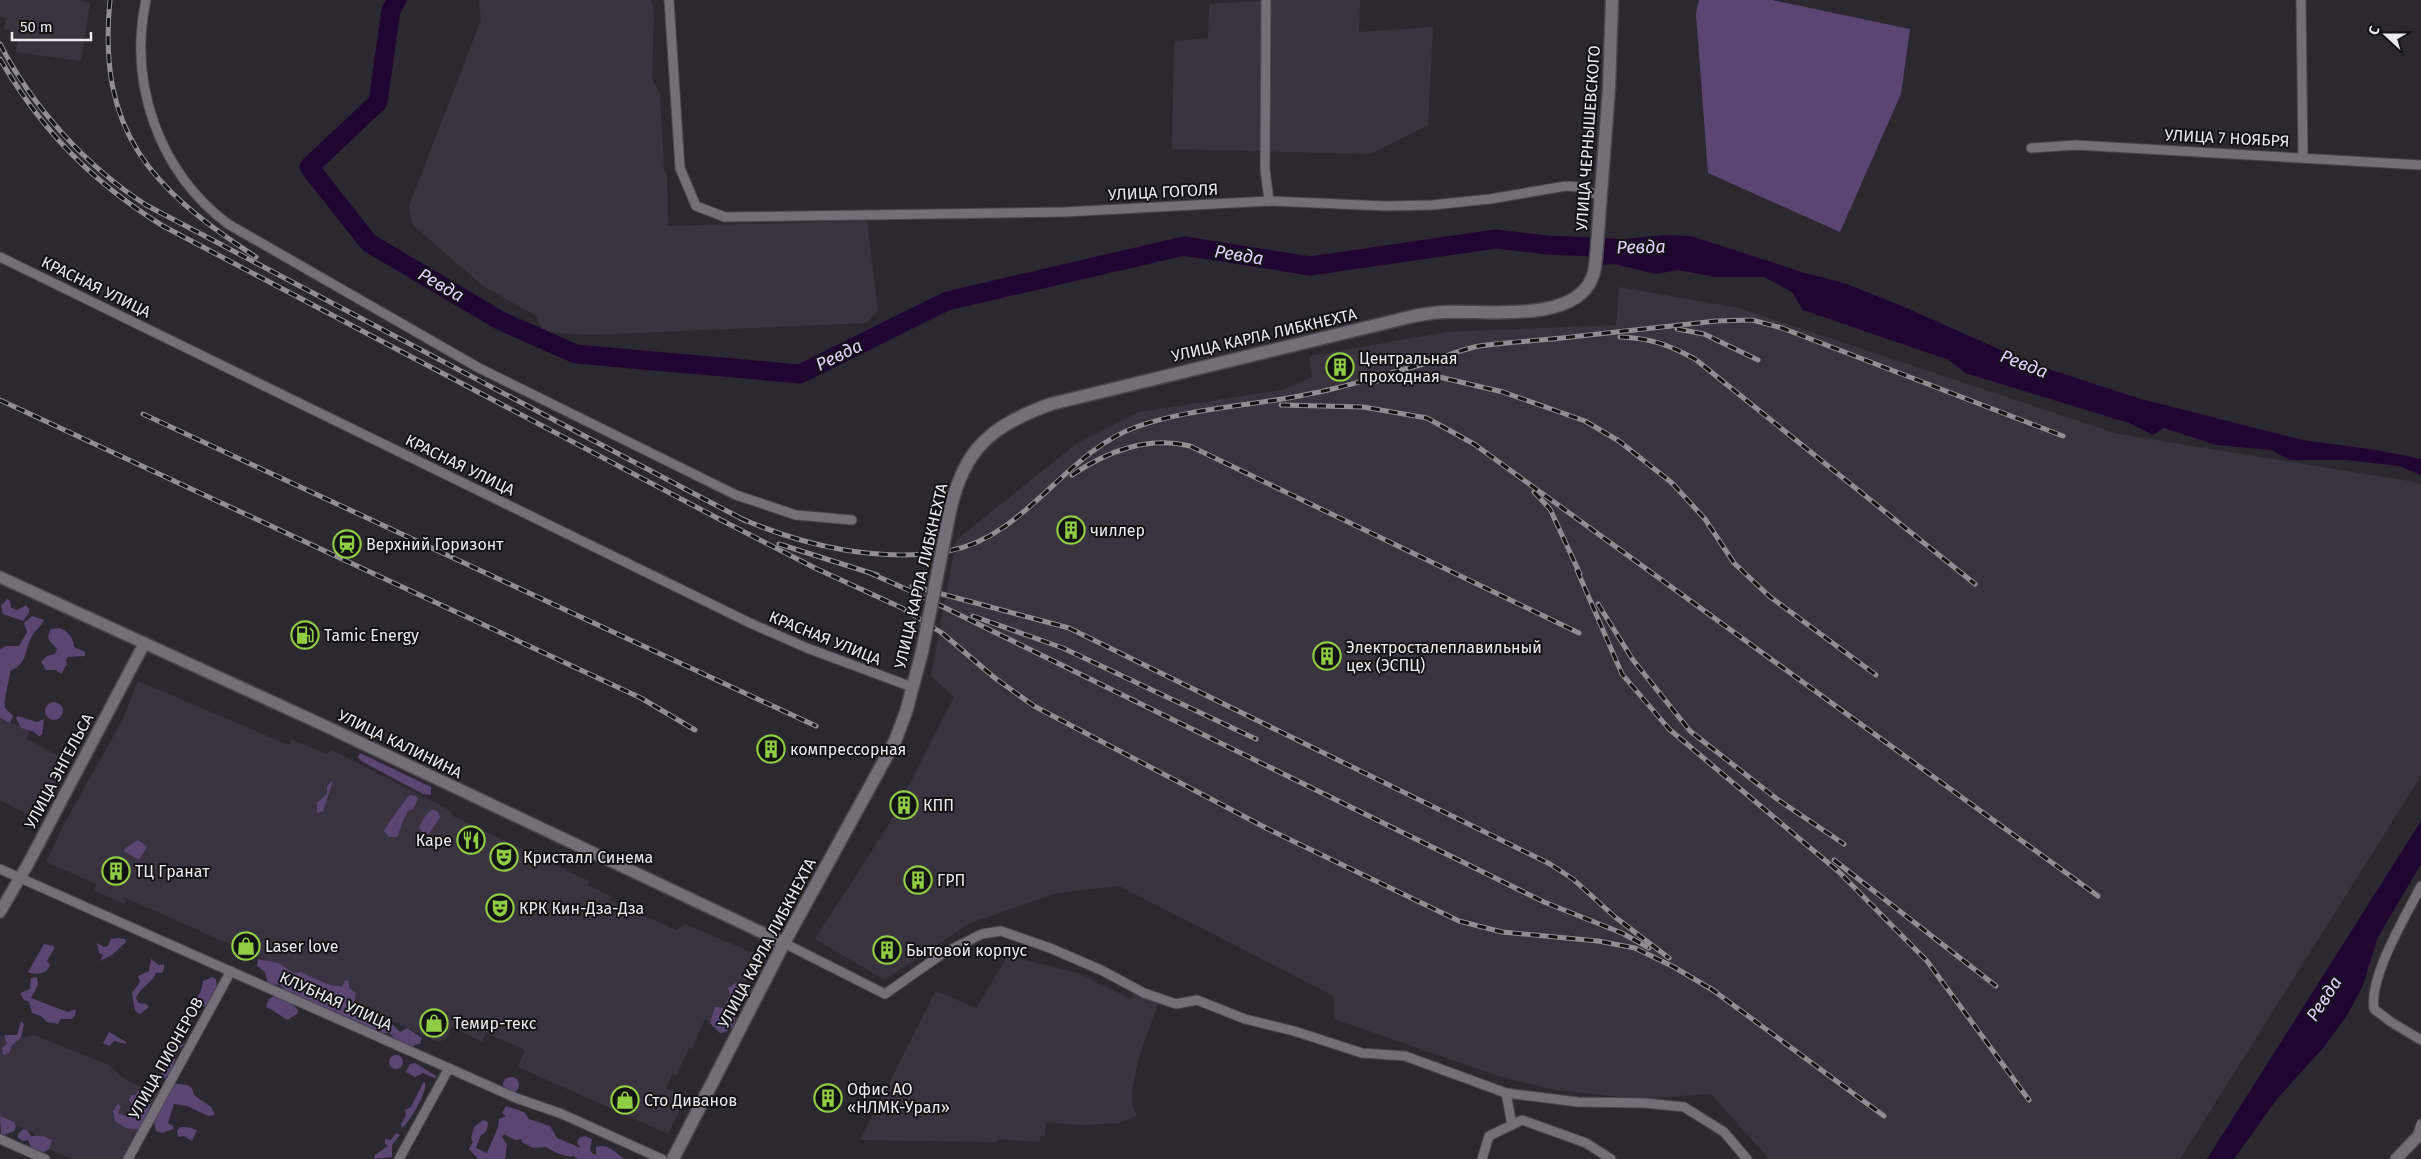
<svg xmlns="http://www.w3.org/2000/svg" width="2421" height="1159" font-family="'Fira Sans',sans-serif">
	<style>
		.built { fill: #393340 }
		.green { fill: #5b4572 }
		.water { fill: #1f0632 }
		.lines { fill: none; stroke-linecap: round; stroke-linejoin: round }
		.river { stroke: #1f0632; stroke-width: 19 }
		.minor-casing { stroke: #48454c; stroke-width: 11 }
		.tertiary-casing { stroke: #48454c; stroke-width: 14 }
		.secondary-casing { stroke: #48454c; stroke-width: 15 }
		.minor { stroke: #736e78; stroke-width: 9 }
		.tertiary { stroke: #736e78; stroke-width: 11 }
		.secondary { stroke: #736e78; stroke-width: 12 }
		.rail-casing { stroke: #908d94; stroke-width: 5 }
		.rail { stroke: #131215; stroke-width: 3; stroke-dasharray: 9; stroke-linecap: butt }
		.secondary-bridge-casing { stroke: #48454c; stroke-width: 15; stroke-linecap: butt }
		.secondary-bridge { stroke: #736e78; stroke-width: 12 }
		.labels { text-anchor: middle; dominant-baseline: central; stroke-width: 4; stroke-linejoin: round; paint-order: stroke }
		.street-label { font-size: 16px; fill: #edebf0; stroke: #131215 }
		.poi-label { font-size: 16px; fill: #edebf0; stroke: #131215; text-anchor: start }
		.water-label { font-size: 18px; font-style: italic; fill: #e4cefd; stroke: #131215 }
	</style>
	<rect width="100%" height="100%" fill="#2c2830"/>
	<!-- built -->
	<g class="built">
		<path d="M0 0H78L90 3 81 61 16 52 18 41 9 39 10 30 4 29 6 18 0 17Z"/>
		<path d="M479 0H651L654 12 652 79 660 94 664 169 667 175 668 226 867 221 878 310 867 323 590 335 544 332 535 315 483 286 412 224 409 206 481 20Z"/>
		<path d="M1277 0H1360L1359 32 1433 27 1428 125 1370 154 1172 149 1174 41 1208 38 1209 4Z"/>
		<path d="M1619 287 1739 308 2118 434 2415 482 2421 485V776L2180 1159H1769L1711 1094 1634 1099 1551 1089 1501 1077 1334 1019V996L1119 886 1057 893 968 924 888 978 883 979 815 939 889 824 954 697 931 676 956 540 1076 444 1139 412 1282 390 1312 377 1309 356 1447 332 1616 325Z"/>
		<path d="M138 681 289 745 292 739 326 754 332 750 451 811 453 816 589 881 588 885 611 896 610 900 676 930 685 924 758 955 723 1028 705 1019 692 1049 689 1048 676 1076 672 1075 666 1088 686 1098 668 1134 518 1067 525 1050 486 1033 482 1042 452 1027 446 1039 438 1042 356 1005 357 1001 126 898 124 904 94 890 96 884 46 862 63 826 123 719Z"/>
		<path d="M0 719 30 731 26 739 67 760 43 805 46 806 40 817 35 814 33 817 0 800Z"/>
		<path d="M1008 956 1078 973 1131 999 1134 993 1158 1004 1140 1054 1132 1089V1105L1137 1116 1120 1123 1082 1125 1046 1122 1045 1136H1040V1142L997 1139V1142L860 1140 936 991 976 1008Z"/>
		<path d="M0 1035 11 1041 34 1035 109 1065 125 1079 146 1090 158 1091 123 1159H73L32 1142 35 1133 0 1118Z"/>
	</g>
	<!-- green -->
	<g class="green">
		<path d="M1699 0H1772L1910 29 1901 94 1840 232 1708 173 1696 14Z"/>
		<path d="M7 599 10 601 11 608 17 610 26 605 29 609V613L23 621 3 614 1 606Z"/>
		<path d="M32 616 44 620C41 627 35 630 32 636 24 650 28 664 10 671 10 680 3 700 5 707 6 711 11 712 13 716L10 723 0 718V649L6 646H19L27 632 24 623Z"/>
		<path d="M59 628C67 630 74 638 74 647L85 652V656L68 657 66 660 67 664 61 674 56 670H46L41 662 47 656 55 654 57 649C50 640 45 641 51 629Z"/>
		<circle cx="54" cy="711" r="9"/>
		<path d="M17 716 37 722 44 719 42 735 39 736 32 731 21 728 16 718Z"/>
		<path d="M360 753 431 787V795L423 794 361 761 358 757Z"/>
		<path d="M333 781 323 811 317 813V803L327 794V786Z"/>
		<path d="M410 795 416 796 418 799 413 809 407 811V814C400 824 402 827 397 837H389L384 831C385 828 407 797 410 795Z"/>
		<path d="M432 809 438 812 440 817 429 834 422 832 419 828 425 816Z"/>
		<path d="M138 840 147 847 139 860 124 851 125 848Z"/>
		<path d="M118 938 125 939 126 942 112 955 100 961 103 955 99 953 97 943 104 947 108 946 111 939Z"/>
		<path d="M44 944 54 946V949L47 961 50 964C48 974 36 976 28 972Z"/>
		<path d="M151 959 159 965 164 964V969L162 973H156C152 984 141 986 136 998L138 1002 143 1004 145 1003 149 1007 140 1014 135 1011 132 993 140 982 138 976 149 971Z"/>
		<path d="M258 959 278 963 294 973 302 972C311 977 321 982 331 985 334 986 338 985 342 987L345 980 349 981V988L356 993 354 1004 366 1009 365 1015H374L392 1024 400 1032 407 1028 422 1038 420 1044 414 1045 412 1049 399 1046 397 1040 389 1033H379L350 1021 351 1017 348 1019 325 1013 321 1006 319 1007 300 998 294 993 287 992 280 985 268 984 265 972 257 966Z"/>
		<path d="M37 977 38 985 31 998 68 1012 76 1009 75 1016 71 1019H61L58 1024 47 1022 41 1016 32 1013 29 1002 24 1000 20 993 30 989 31 978Z"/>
		<path d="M212 977 216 979C219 992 209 1010 195 1008L192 1001C201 994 201 993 203 981Z"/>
		<path d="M737 982 746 987C746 997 742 1003 739 1012L733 1007 731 1011 736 1015C735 1025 731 1032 720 1033L710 1023 715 1007 724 1008 730 995 728 988Z"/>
		<path d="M274 996C284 998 292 1003 298 1010L297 1014 287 1020C280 1015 274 1011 266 1007L269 999Z"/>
		<path d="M21 1021 24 1024 21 1038 12 1045 9 1053 3 1055 2 1048 7 1044 4 1035H17Z"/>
		<path d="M109 1032 126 1042V1044L114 1041 109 1046 103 1043Z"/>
		<path d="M179 1038 184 1044 176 1054C176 1062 169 1079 160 1080L164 1064 160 1062 159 1059 167 1053 173 1052 171 1046Z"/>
		<circle cx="396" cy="1062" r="7"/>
		<path d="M415 1063 436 1076 435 1078 423 1073 415 1077 406 1072 410 1064Z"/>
		<circle cx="511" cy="1085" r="8"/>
		<path d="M425 1082C428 1092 409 1123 402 1128L401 1124 406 1115 405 1110 411 1107 423 1083Z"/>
		<path d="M170 1083 187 1085 192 1088 194 1095 211 1107 215 1115 208 1116 187 1106 174 1104 168 1123 174 1127 173 1129 162 1133 156 1131 153 1117 167 1099 165 1092Z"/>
		<path d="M138 1091C158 1099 149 1117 139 1130L126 1128 115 1121 113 1111 118 1104 121 1106 118 1113 130 1117 134 1109 129 1100 131 1095H135Z"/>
		<path d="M506 1106 524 1112 529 1119 550 1126 557 1138 581 1148 577 1143 579 1138 585 1136 592 1139 590 1150 593 1154 596 1155V1147C608 1143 616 1153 624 1159H577L574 1156C563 1157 554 1152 546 1147L533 1148 522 1142V1139L515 1140 504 1134 502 1137 507 1145 505 1159H478L469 1149 473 1142 471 1138 474 1127 483 1120 488 1122C487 1129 488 1132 481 1135L476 1148 487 1153 498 1127 499 1119 506 1116 502 1113Z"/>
		<path d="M0 1116 14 1122 16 1127 14 1131 4 1135 1 1134Z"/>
		<path d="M180 1127H187L197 1130 192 1141 184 1136 178 1137 177 1131Z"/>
		<path d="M23 1129 27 1130 31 1136H43L52 1140 49 1149 44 1152 32 1149 28 1140 23 1141 18 1138V1134Z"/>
		<path d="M396 1133 400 1135 392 1145V1157L374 1159 375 1155 388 1146 385 1144V1139L391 1140Z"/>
	</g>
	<!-- water -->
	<g class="water">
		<path d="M1664 235 1691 236 1805 273 1844 283 1902 306 2030 363 2141 399 2303 440 2376 450 2421 459V475L2399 466 2346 460H2290L2271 450 2216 445 2164 428 2153 435 2129 423 1965 373 1949 360 1803 310 1792 292 1764 277H1715L1678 270 1656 274 1614 264 1601 265 1603 241Z"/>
		<path d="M2421 821V864L2378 937 2362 988 2346 1017 2323 1048 2277 1099 2234 1159H2207Z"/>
	</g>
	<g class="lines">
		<!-- river -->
		<path class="river" d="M397 0 391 10 378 102 309 167 369 243 501 321 576 354 800 374 947 301 1184 246 1310 266 1496 239 1547 245 1615 248"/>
		<!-- minor casing -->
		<g class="minor-casing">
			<g id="minor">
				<path d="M146 0C128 84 159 172 228 224L479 368 736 495 796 515 852 520"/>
				<path d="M669 0 680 168 696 206 725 217 1065 212 1269 201 1386 206 1432 205 1490 199 1566 186 1577 187 1600 196"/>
				<path d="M1266 0 1265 169 1269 201"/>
				<path d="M2301 0 2303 158"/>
				<path d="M2031 148 2076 145 2421 165"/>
				<path d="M0 257 750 623 807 648 912 687"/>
				<path d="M0 869 516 1098 562 1114 662 1159"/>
				<path d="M2421 886C2406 916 2369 976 2374 1009L2391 1022 2421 1040"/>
				<path d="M784 943 885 994 942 954 982 934 1001 931 1050 948 1101 970 1144 993 1176 1004 1197 1000 1245 1019 1294 1031 1362 1053 1405 1056 1506 1093 1578 1102 1645 1103 1684 1107 1724 1132 1747 1159"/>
				<path d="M1506 1093 1512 1125"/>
				<path d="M2417 1137 2421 1124"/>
				<path d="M0 1139 45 1159"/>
				<path d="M128 1159 231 971"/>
				<path d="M399 1159 449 1068"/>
				<path d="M1482 1159 1489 1136 1522 1120 1586 1143 1611 1159"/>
			</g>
		</g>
		<!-- tertiary casing -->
		<g class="tertiary-casing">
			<g id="tertiary">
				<path d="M0 577 321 724 784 943"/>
				<path d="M0 912 28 864 144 644"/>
				<path d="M2396 1159 2421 1133"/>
			</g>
		</g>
		<!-- secondary casing -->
		<g class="secondary-casing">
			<g id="secondary">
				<path d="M949 516C962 450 990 426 1051 404L1414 316C1425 314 1435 312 1445 312 1483 310 1574 324 1592 278 1595 272 1595 265 1596 259L1609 88 1612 0"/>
				<path d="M673 1159 784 943 895 741 906 712 922 652"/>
			</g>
		</g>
		<!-- minor -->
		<use href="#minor" class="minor"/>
		<!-- tertiary -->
		<use href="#tertiary" class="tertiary"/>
		<!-- secondary -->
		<use href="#secondary" class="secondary"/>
		<!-- rail casing -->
		<g class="rail-casing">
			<g id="rail">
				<path d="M110 0C97 132 151 189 256 257"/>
				<path d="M0 44C33 108 86 166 146 205L746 521"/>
				<path d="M0 59C42 131 92 182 163 226L721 520 815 568 902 608 942 633 995 678 1034 706 1268 829 1459 921 1502 932 1598 941 1635 948 1674 967 1716 992"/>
				<path d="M1677 329 1704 334 1758 360"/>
				<path d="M1620 337C1651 338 1669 345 1695 359L1975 584"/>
				<path d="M1377 381 1411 376 1439 377 1503 392 1585 421 1619 441 1672 483 1705 519 1734 563 1769 596 1876 675"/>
				<path d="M0 400 641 698 695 730"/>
				<path d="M1281 405 1363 407 1427 418 1474 444 2098 896"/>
				<path d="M143 414 816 726"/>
				<path d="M1072 475C1108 451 1147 436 1190 446L1579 633"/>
				<path d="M1534 492 1550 509 1580 574"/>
				<path d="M740 518C804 546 878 563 948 551 1025 538 1064 453 1136 427 1193 407 1256 406 1314 393 1350 386 1385 374 1420 365 1439 359 1459 350 1479 346 1506 342 1534 341 1562 338 1613 332 1665 327 1716 321L1752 320 1782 328 2063 436"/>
				<path d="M779 544 877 575"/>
				<path d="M1577 570 1622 674 1669 729 1839 872 1927 961 2029 1100"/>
				<path d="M870 573 915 593 1544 902 1622 933 1649 948"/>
				<path d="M912 586 1069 628 1550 864 1573 879 1615 917 1669 958"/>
				<path d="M1598 604 1633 660 1690 731 1777 799 1844 844"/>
				<path d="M973 616 1063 648 1256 739"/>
				<path d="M1834 860 1996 986"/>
				<path d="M1710 988 1884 1116"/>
			</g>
		</g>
		<!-- rail -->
		<use href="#rail" class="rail"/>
		<!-- secondary-bridge casing -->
		<g class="secondary-bridge-casing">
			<path id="secondary-bridge" d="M922 652 949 516"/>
		</g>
		<!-- secondary-bridge -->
		<use href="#secondary-bridge" class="secondary-bridge"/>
	</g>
	<!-- icons -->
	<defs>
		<g id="building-ring" transform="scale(1.4375)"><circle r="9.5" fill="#131215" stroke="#8fcd42" stroke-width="1.5"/><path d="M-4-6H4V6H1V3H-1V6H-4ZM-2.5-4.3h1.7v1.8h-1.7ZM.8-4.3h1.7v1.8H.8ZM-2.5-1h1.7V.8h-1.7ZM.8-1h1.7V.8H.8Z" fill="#8fcd42"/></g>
		<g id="station-ring" transform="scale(1.4375)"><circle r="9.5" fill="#131215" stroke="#8fcd42" stroke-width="1.5"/><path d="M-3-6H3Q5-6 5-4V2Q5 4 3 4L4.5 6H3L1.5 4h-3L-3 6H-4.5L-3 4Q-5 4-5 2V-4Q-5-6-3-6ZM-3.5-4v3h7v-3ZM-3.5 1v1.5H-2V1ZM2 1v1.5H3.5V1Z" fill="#8fcd42"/></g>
		<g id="fuel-ring" transform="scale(1.4375)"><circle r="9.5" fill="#131215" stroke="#8fcd42" stroke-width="1.5"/><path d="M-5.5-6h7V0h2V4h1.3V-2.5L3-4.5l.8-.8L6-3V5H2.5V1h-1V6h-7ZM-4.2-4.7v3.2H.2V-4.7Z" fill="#8fcd42"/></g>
		<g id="restaurant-ring" transform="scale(1.4375)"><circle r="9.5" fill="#131215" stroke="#8fcd42" stroke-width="1.5"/><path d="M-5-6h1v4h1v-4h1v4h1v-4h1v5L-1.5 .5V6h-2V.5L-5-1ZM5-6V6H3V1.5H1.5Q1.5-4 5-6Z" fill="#8fcd42"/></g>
		<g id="theatre-ring" transform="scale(1.4375)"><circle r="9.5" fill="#131215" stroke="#8fcd42" stroke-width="1.5"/><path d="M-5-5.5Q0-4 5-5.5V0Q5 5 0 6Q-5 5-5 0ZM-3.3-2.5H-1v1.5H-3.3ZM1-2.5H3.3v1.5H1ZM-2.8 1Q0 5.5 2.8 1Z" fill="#8fcd42"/></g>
		<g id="shop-ring" transform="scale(1.4375)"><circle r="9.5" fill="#131215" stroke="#8fcd42" stroke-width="1.5"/><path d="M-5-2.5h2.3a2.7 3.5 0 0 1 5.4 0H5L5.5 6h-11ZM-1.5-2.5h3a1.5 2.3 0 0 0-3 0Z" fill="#8fcd42"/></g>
	</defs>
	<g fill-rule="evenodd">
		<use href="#building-ring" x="1340" y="367"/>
		<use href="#building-ring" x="1071" y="530"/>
		<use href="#station-ring" x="347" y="544"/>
		<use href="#fuel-ring" x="305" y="635"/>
		<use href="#building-ring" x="1327" y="656"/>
		<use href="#building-ring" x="771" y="749"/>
		<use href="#building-ring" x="904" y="805"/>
		<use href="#restaurant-ring" x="471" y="840"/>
		<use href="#theatre-ring" x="504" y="857"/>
		<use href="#building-ring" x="116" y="871"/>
		<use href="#building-ring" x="918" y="880"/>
		<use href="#theatre-ring" x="500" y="908"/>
		<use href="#shop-ring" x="246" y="946"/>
		<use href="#building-ring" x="887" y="950"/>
		<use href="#shop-ring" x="434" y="1023"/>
		<use href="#building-ring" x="828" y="1098"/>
		<use href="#shop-ring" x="625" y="1100"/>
	</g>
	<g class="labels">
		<!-- street labels -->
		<g class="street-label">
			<text transform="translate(1588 138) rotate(-86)">УЛИЦА ЧЕРНЫШЕВСКОГО</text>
			<text transform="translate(2227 138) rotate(3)">УЛИЦА 7 НОЯБРЯ</text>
			<text transform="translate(1163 192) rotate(-3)">УЛИЦА ГОГОЛЯ</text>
			<text transform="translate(96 287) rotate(26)">КРАСНАЯ УЛИЦА</text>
			<text transform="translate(1264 335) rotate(-13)">УЛИЦА КАРЛА ЛИБКНЕХТА</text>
			<text transform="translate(460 465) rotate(26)">КРАСНАЯ УЛИЦА</text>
			<text transform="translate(921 576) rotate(-77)">УЛИЦА КАРЛА ЛИБКНЕХТА</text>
			<text transform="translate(825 638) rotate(22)">КРАСНАЯ УЛИЦА</text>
			<text transform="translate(400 744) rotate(26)">УЛИЦА КАЛИНИНА</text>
			<text transform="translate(59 771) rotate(-62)">УЛИЦА ЭНГЕЛЬСА</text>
			<text transform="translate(767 943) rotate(-62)">УЛИЦА КАРЛА ЛИБКНЕХТА</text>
			<text transform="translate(336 1001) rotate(24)">КЛУБНАЯ УЛИЦА</text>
			<text transform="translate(166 1058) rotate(-61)">УЛИЦА ПИОНЕРОВ</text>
		</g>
		<!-- poi labels -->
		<g class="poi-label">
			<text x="1359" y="358">Центральная<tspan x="1359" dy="18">проходная</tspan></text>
			<text x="1090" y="530">чиллер</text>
			<text x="366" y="544">Верхний Горизонт</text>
			<text x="324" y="635">Tamic Energy</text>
			<text x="1346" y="647">Электросталеплавильный<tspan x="1346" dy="18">цех (ЭСПЦ)</tspan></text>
			<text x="790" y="749">компрессорная</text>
			<text x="923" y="805">КПП</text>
			<text x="452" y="840" text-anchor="end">Каре</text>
			<text x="523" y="857">Кристалл Синема</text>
			<text x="135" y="871">ТЦ Гранат</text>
			<text x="937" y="880">ГРП</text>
			<text x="519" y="908">КРК Кин-Дза-Дза</text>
			<text x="265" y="946">Laser love</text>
			<text x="906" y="950">Бытовой корпус</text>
			<text x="453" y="1023">Темир-текс</text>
			<text x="847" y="1089">Офис АО<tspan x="847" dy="18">«НЛМК-Урал»</tspan></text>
			<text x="644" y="1100">Сто Диванов</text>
		</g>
		<!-- water labels -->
		<g class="water-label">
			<text transform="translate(1641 247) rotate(-1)">Ревда</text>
			<text transform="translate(1239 255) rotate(9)">Ревда</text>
			<text transform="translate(441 285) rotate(30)">Ревда</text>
			<text transform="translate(839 355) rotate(-26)">Ревда</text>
			<text transform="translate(2024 364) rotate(21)">Ревда</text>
			<text transform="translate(2324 999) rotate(-57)">Ревда</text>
		</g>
	</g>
	<!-- north arrow -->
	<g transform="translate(2386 35) rotate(291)" stroke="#131215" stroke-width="4" paint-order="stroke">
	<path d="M0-4L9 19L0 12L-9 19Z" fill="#edebf0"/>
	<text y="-8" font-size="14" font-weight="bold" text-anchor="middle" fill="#edebf0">С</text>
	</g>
	<!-- scale -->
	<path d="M12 32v8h79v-8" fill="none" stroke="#edebf0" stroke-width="2.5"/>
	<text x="20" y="32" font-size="15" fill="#edebf0" stroke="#131215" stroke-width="4" paint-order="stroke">50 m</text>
</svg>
